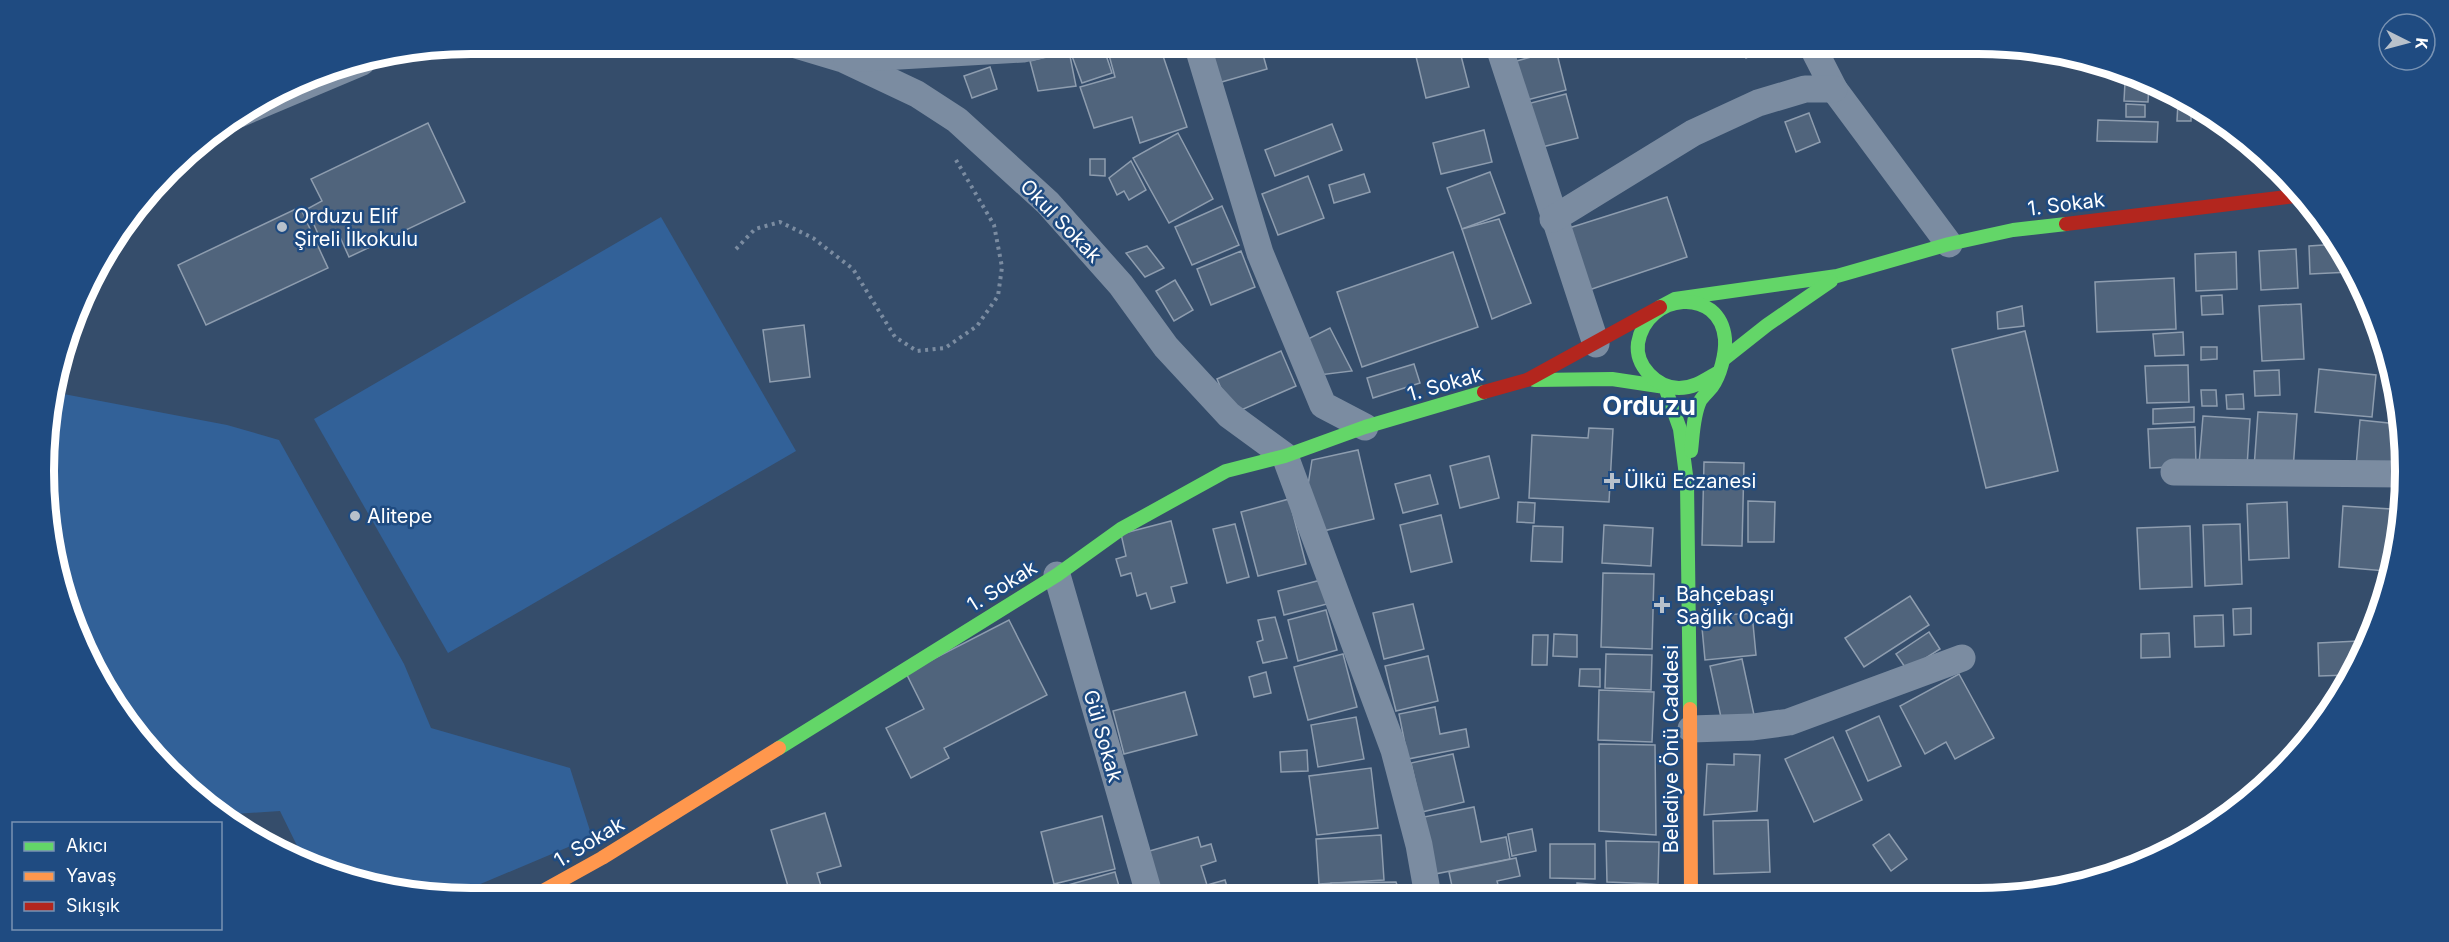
<svg xmlns="http://www.w3.org/2000/svg" width="2449" height="942" font-family="Inter,sans-serif">
	<style>
		.green { fill: #326198 }
		.building { fill: #50647c; stroke: #8e9daf; stroke-width: 1.5 }
		.lines { fill: none; stroke-linecap: round; stroke-linejoin: round }
		.path { stroke: #7b8ca1; stroke-width: 4; stroke-dasharray: 3 4.5; stroke-linecap: butt }
		.street { stroke: #7b8ca1; stroke-width: 27 }
		.fast { stroke: #63d668; stroke-width: 14 }
		.slow { stroke: #ff974d; stroke-width: 14 }
		.jam { stroke: #b3261e; stroke-width: 14 }
		.poi-dot { fill: #b8c1cb; stroke: #1f4b81; stroke-width: 2 }
		.labels { text-anchor: middle; dominant-baseline: central; stroke-width: 5; stroke-linejoin: round; paint-order: stroke }
		.street-label { font-size: 20px; fill: #fff; stroke: #1f4b81 }
		.poi-label { font-size: 20px; fill: #fff; stroke: #1f4b81; text-anchor: start }
		.district-label { font-size: 26px; font-weight: bold; fill: #fff; stroke: #1f4b81 }
		.rim { fill: none; stroke: #fff; stroke-width: 8 }
	</style>
	<rect width="100%" height="100%" fill="#354d6b"/>
	<!-- green -->
	<g class="green">
		<path d="M661 217 796 451 448 653 314 419Z"/>
		<path d="M53 392 227 425 279 440 404 664 431 728 570 768 592 837 452 896 360 884 306 864 280 811 219 815 211 810 115 708 76 635 52 555 47 415Z"/>
	</g>
	<!-- building -->
	<g class="building">
		<path d="M1106 44H1159L1187 127 1140 143 1132 117 1094 128 1080 87 1115 77Z"/>
		<path d="M1207 44H1260L1267 69 1218 83Z"/>
		<path d="M1413 44H1458L1469 87 1426 98Z"/>
		<path d="M1588 44H1625L1624 50Z"/>
		<path d="M1739 44H1775L1746 58Z"/>
		<path d="M1103 46 1112 73 1082 83 1072 56Z"/>
		<path d="M1556 50 1566 90 1523 101 1513 62Z"/>
		<path d="M1069 51 1076 86 1038 91 1030 61Z"/>
		<path d="M990 67 997 89 972 98 964 76Z"/>
		<path d="M2125 82 2149 83 2148 102 2124 101Z"/>
		<path d="M2152 82 2163 86V90L2152 89Z"/>
		<path d="M1566 94 1578 138 1538 148 1527 104Z"/>
		<path d="M2178 102 2191 103V121H2177Z"/>
		<path d="M2126 104 2145 105V117H2126Z"/>
		<path d="M1809 113 1820 142 1796 152 1785 122Z"/>
		<path d="M2098 120 2158 122 2157 142 2097 141Z"/>
		<path d="M428 123 465 202 349 257 340 237 323 245 307 209 322 201 311 179Z"/>
		<path d="M1332 124 1342 150 1275 176 1265 150Z"/>
		<path d="M1484 130 1492 162 1441 174 1433 143Z"/>
		<path d="M1178 133 1213 199 1169 223 1133 158Z"/>
		<path d="M1090 159H1105V176L1090 175Z"/>
		<path d="M1131 161 1146 190 1129 200 1124 191 1117 195 1109 178Z"/>
		<path d="M1490 172 1505 213 1462 229 1447 188Z"/>
		<path d="M1364 174 1370 192 1334 203 1329 185Z"/>
		<path d="M1308 176 1324 218 1278 235 1262 194Z"/>
		<path d="M1667 197 1687 257 1589 290 1569 228Z"/>
		<path d="M1222 206 1239 245 1192 265 1175 227Z"/>
		<path d="M300 207 328 268 206 325 178 265Z"/>
		<path d="M1499 219 1531 303 1492 319 1462 229Z"/>
		<path d="M2339 244 2350 262 2351 272 2310 274 2309 246Z"/>
		<path d="M1147 246 1164 268 1145 277 1126 253Z"/>
		<path d="M2296 249 2298 288 2261 290 2259 251Z"/>
		<path d="M1241 251 1255 287 1211 305 1197 269Z"/>
		<path d="M1453 252 1478 327 1362 367 1337 292Z"/>
		<path d="M2236 252 2237 289 2196 291 2195 254Z"/>
		<path d="M2174 278 2176 329 2097 332 2095 282Z"/>
		<path d="M1175 280 1193 310 1174 321 1156 291Z"/>
		<path d="M2222 295 2223 314 2202 315 2201 296Z"/>
		<path d="M2301 304 2304 359 2262 361 2259 306Z"/>
		<path d="M2022 306 2024 326 1998 329 1997 312Z"/>
		<path d="M804 325 810 377 770 382 763 330Z"/>
		<path d="M1330 328 1352 371 1319 375 1302 342Z"/>
		<path d="M2025 331 2058 471 1986 488 1952 349Z"/>
		<path d="M2183 332 2184 355 2155 356 2153 334Z"/>
		<path d="M2201 347H2217V359L2201 360Z"/>
		<path d="M1281 351 1296 386 1232 414 1217 379Z"/>
		<path d="M1414 364 1420 383 1373 398 1367 378Z"/>
		<path d="M2188 365 2189 402 2147 403 2145 366Z"/>
		<path d="M2319 369 2376 375 2372 417 2315 412Z"/>
		<path d="M2279 370 2280 395 2255 396 2254 371Z"/>
		<path d="M2201 390H2216L2217 406H2202Z"/>
		<path d="M2243 394 2244 409H2227L2226 395Z"/>
		<path d="M2194 407V422L2153 424V409Z"/>
		<path d="M2258 412 2297 414 2293 470 2254 468Z"/>
		<path d="M2203 416 2250 419 2247 467 2199 464Z"/>
		<path d="M2360 420 2398 424 2394 470 2356 467Z"/>
		<path d="M2195 427 2196 466 2150 468 2148 429Z"/>
		<path d="M1589 428 1613 429 1609 502 1529 498 1532 435 1588 438Z"/>
		<path d="M1358 450 1374 519 1319 532 1308 485 1312 460Z"/>
		<path d="M1489 456 1499 498 1460 508 1450 466Z"/>
		<path d="M1704 462 1744 463 1742 546 1702 545Z"/>
		<path d="M1430 475 1438 504 1403 513 1395 484Z"/>
		<path d="M1289 499 1306 564 1258 576 1241 512Z"/>
		<path d="M1748 501 1775 502 1774 542H1748Z"/>
		<path d="M1518 502 1535 503 1534 523 1517 522Z"/>
		<path d="M2287 502 2289 558 2249 560 2247 504Z"/>
		<path d="M2343 506 2391 509 2386 571 2339 567Z"/>
		<path d="M1441 515 1452 562 1411 572 1400 525Z"/>
		<path d="M1171 521 1187 583 1171 587 1175 602 1151 609 1146 593 1137 596 1131 573 1121 576 1116 559 1126 556 1121 534Z"/>
		<path d="M1235 524 1249 577 1227 583 1213 529Z"/>
		<path d="M2240 524 2242 584 2205 586 2203 525Z"/>
		<path d="M1604 525 1653 528 1651 566 1602 563Z"/>
		<path d="M1533 526 1563 527 1562 562 1531 561Z"/>
		<path d="M2190 526 2192 587 2140 589 2137 528Z"/>
		<path d="M1603 573 1654 574 1652 649 1601 647Z"/>
		<path d="M1321 580 1327 604 1284 615 1278 591Z"/>
		<path d="M2381 586H2389L2381 603Z"/>
		<path d="M1910 596 1929 625 1864 667 1845 638Z"/>
		<path d="M1413 604 1424 649 1384 659 1373 613Z"/>
		<path d="M2251 608V634L2234 635 2233 609Z"/>
		<path d="M1326 610 1337 650 1298 661 1288 620Z"/>
		<path d="M1752 613 1756 655 1705 660 1701 617Z"/>
		<path d="M2223 615 2224 646 2195 647 2194 616Z"/>
		<path d="M1275 617 1287 658 1263 663 1257 642 1263 640 1258 620Z"/>
		<path d="M1009 620 1047 695 944 748 949 758 911 778 886 728 924 709 906 673Z"/>
		<path d="M1929 632 1940 649 1907 670 1896 654Z"/>
		<path d="M2169 633 2170 657 2141 658V634Z"/>
		<path d="M1554 634 1577 635V657L1553 656Z"/>
		<path d="M1533 635H1548L1547 665H1532Z"/>
		<path d="M2358 641V654L2349 675 2319 676 2318 643Z"/>
		<path d="M1343 654 1357 707 1308 720 1294 667Z"/>
		<path d="M1606 654 1652 655 1651 690 1605 688Z"/>
		<path d="M1428 656 1438 701 1396 711 1385 666Z"/>
		<path d="M1742 659 1754 715 1722 722 1710 666Z"/>
		<path d="M1580 669H1600V687L1579 686Z"/>
		<path d="M1266 672 1271 693 1254 697 1249 677Z"/>
		<path d="M1959 674 1994 738 1955 759 1946 742 1925 754 1900 706Z"/>
		<path d="M1599 690 1654 692 1652 742 1598 740Z"/>
		<path d="M1185 692 1197 735 1124 754 1113 711Z"/>
		<path d="M1435 707 1440 734 1466 729 1469 747 1408 759 1399 714Z"/>
		<path d="M1879 716 1901 766 1868 781 1846 731Z"/>
		<path d="M1356 717 1364 759 1318 767 1311 725Z"/>
		<path d="M1833 737 1862 800 1814 822 1785 759Z"/>
		<path d="M1599 744 1655 745 1656 835 1599 831Z"/>
		<path d="M1307 750 1308 771 1281 772 1280 752Z"/>
		<path d="M1453 754 1464 802 1422 812 1411 763Z"/>
		<path d="M1734 754 1760 755 1757 811 1704 815 1707 764 1734 765Z"/>
		<path d="M1371 768 1378 828 1317 835 1309 776Z"/>
		<path d="M1474 807 1481 842 1506 837 1510 859 1435 874 1424 817Z"/>
		<path d="M825 813 841 866 817 873 821 886 791 896 771 830Z"/>
		<path d="M1102 816 1115 869 1054 884 1041 832Z"/>
		<path d="M1768 820 1770 872 1714 874 1713 821Z"/>
		<path d="M1532 829 1536 851 1512 856 1508 834Z"/>
		<path d="M1889 834 1907 859 1891 871 1873 845Z"/>
		<path d="M1381 835 1384 880 1319 884 1316 839Z"/>
		<path d="M1198 837 1201 847 1211 844 1216 861 1201 866 1207 885 1225 880 1230 897H1159L1146 852Z"/>
		<path d="M1606 841 1659 842 1658 884 1607 882Z"/>
		<path d="M1550 844H1595V879L1550 878Z"/>
		<path d="M1516 858 1520 876 1497 881 1501 896H1454L1449 872Z"/>
		<path d="M1115 872 1122 897H1059L1057 888Z"/>
		<path d="M1396 882 1401 896H1330L1331 883Z"/>
		<path d="M1577 883 1634 888 1633 896H1577Z"/>
		<path d="M1284 891 1286 897H1265Z"/>
	</g>
	<g class="lines">
		<!-- path -->
		<path class="path" d="M736 249 755 229 780 222 813 238 853 269 895 337 917 351 945 348 977 326 998 296 1002 267 994 225 956 160"/>
		<!-- street -->
		<g class="street">
			<path d="M793 44 843 59 917 94 957 120 1048 203 1121 285 1166 347 1229 415 1285 456 1394 750 1419 845 1428 896"/>
			<path d="M1197 44 1260 253 1323 405 1365 427"/>
			<path d="M1498 44 1596 344"/>
			<path d="M1811 44 1834 89 1949 244"/>
			<path d="M847 59 1023 49 1047 44"/>
			<path d="M239 114 362 62"/>
			<path d="M1553 219 1693 133 1758 103 1805 89H1834"/>
			<path d="M2174 472 2404 474"/>
			<path d="M1057 575 1150 897"/>
			<path d="M1691 729 1753 727 1789 722 1962 658"/>
		</g>
		<!-- fast -->
		<g class="fast">
			<path d="M1660 307 1675 299 1837 276 1949 244 2013 230 2066 224"/>
			<path d="M1724 359 1767 325 1831 281"/>
			<path d="M1534 380 1612 379 1665 387 1680 429 1687 483 1690 709"/>
			<path d="M1691 451C1693 435 1693 416 1700 401 1703 396 1708 392 1712 387 1720 376 1726 354 1725 339 1720 286 1647 292 1638 343 1635 366 1657 388 1679 388 1694 388 1705 380 1717 373"/>
			<path d="M779 748 1057 575 1121 529 1226 471 1285 456 1365 427 1484 392"/>
		</g>
		<!-- slow -->
		<g class="slow">
			<path d="M1690 709 1691 896"/>
			<path d="M530 898 602 858 779 748"/>
		</g>
		<!-- jam -->
		<g class="jam">
			<path d="M2066 224 2303 195"/>
			<path d="M1484 392 1527 380 1660 307"/>
		</g>
	</g>
	<!-- markers -->
	<g class="poi-dot">
		<circle cx="282" cy="227" r="6"/>
		<path d="M1609 472h6v6h6v6h-6v6h-6v-6h-6v-6h6z"/>
		<circle cx="355" cy="516" r="6"/>
		<path d="M1659 596h6v6h6v6h-6v6h-6v-6h-6v-6h6z"/>
	</g>
	<g class="labels">
		<!-- street labels -->
		<g class="street-label">
			<text transform="translate(2066 204) rotate(-7)">1. Sokak</text>
			<text transform="translate(1061 221) rotate(46)">Okul Sokak</text>
			<text transform="translate(1445 384) rotate(-16)">1. Sokak</text>
			<text transform="translate(1002 586) rotate(-32)">1. Sokak</text>
			<text transform="translate(1103 736) rotate(74)">Gül Sokak</text>
			<text transform="translate(1671 749) rotate(-90)">Belediye Önü Caddesi</text>
			<text transform="translate(589 842) rotate(-31)">1. Sokak</text>
		</g>
		<!-- poi labels -->
		<g class="poi-label">
			<text x="294" y="216">Orduzu Elif<tspan x="294" dy="23">Şireli İlkokulu</tspan></text>
			<text x="1624" y="481">Ülkü Eczanesi</text>
			<text x="367" y="516">Alitepe</text>
			<text x="1676" y="594">Bahçebaşı<tspan x="1676" dy="23">Sağlık Ocağı</tspan></text>
		</g>
		<!-- district labels -->
		<g class="district-label">
			<text x="1649" y="405">Orduzu</text>
		</g>
	</g>
	<!-- crop -->
	<path d="M0 0H2449V942H0ZM471 54H1978A417 417 0 0 1 2395 471V471A417 417 0 0 1 1978 888H471A417 417 0 0 1 54 471V471A417 417 0 0 1 471 54Z" fill="#1f4b81" fill-rule="evenodd"/>
	<path class="rim" d="M471 54H1978A417 417 0 0 1 2395 471V471A417 417 0 0 1 1978 888H471A417 417 0 0 1 54 471V471A417 417 0 0 1 471 54Z"/>
	<!-- legend -->
	<rect x="12" y="822" width="210" height="108" fill="#1f4b81" stroke="#7993b3" stroke-width="1.5"/>
	<rect x="24" y="842" width="30" height="9" fill="#63d668" stroke="#7993b3" stroke-width="1.5"/>
	<text x="66" y="852" font-size="18" fill="#ffffff">Akıcı</text>
	<rect x="24" y="872" width="30" height="9" fill="#ff974d" stroke="#7993b3" stroke-width="1.5"/>
	<text x="66" y="882" font-size="18" fill="#ffffff">Yavaş</text>
	<rect x="24" y="902" width="30" height="9" fill="#b3261e" stroke="#7993b3" stroke-width="1.5"/>
	<text x="66" y="912" font-size="18" fill="#ffffff">Sıkışık</text>
	<!-- north arrow -->
	<g transform="translate(2407 42) rotate(96)"><circle r="28" fill="#1f4b81" stroke="#7993b3" stroke-width="1.5"/>
	<path d="M0-4.5L10 22L0 15L-10 22Z" fill="#b8c1cb"/>
	<text y="-9" font-size="16" font-weight="bold" text-anchor="middle" fill="#ffffff">K</text>
	</g>
</svg>
